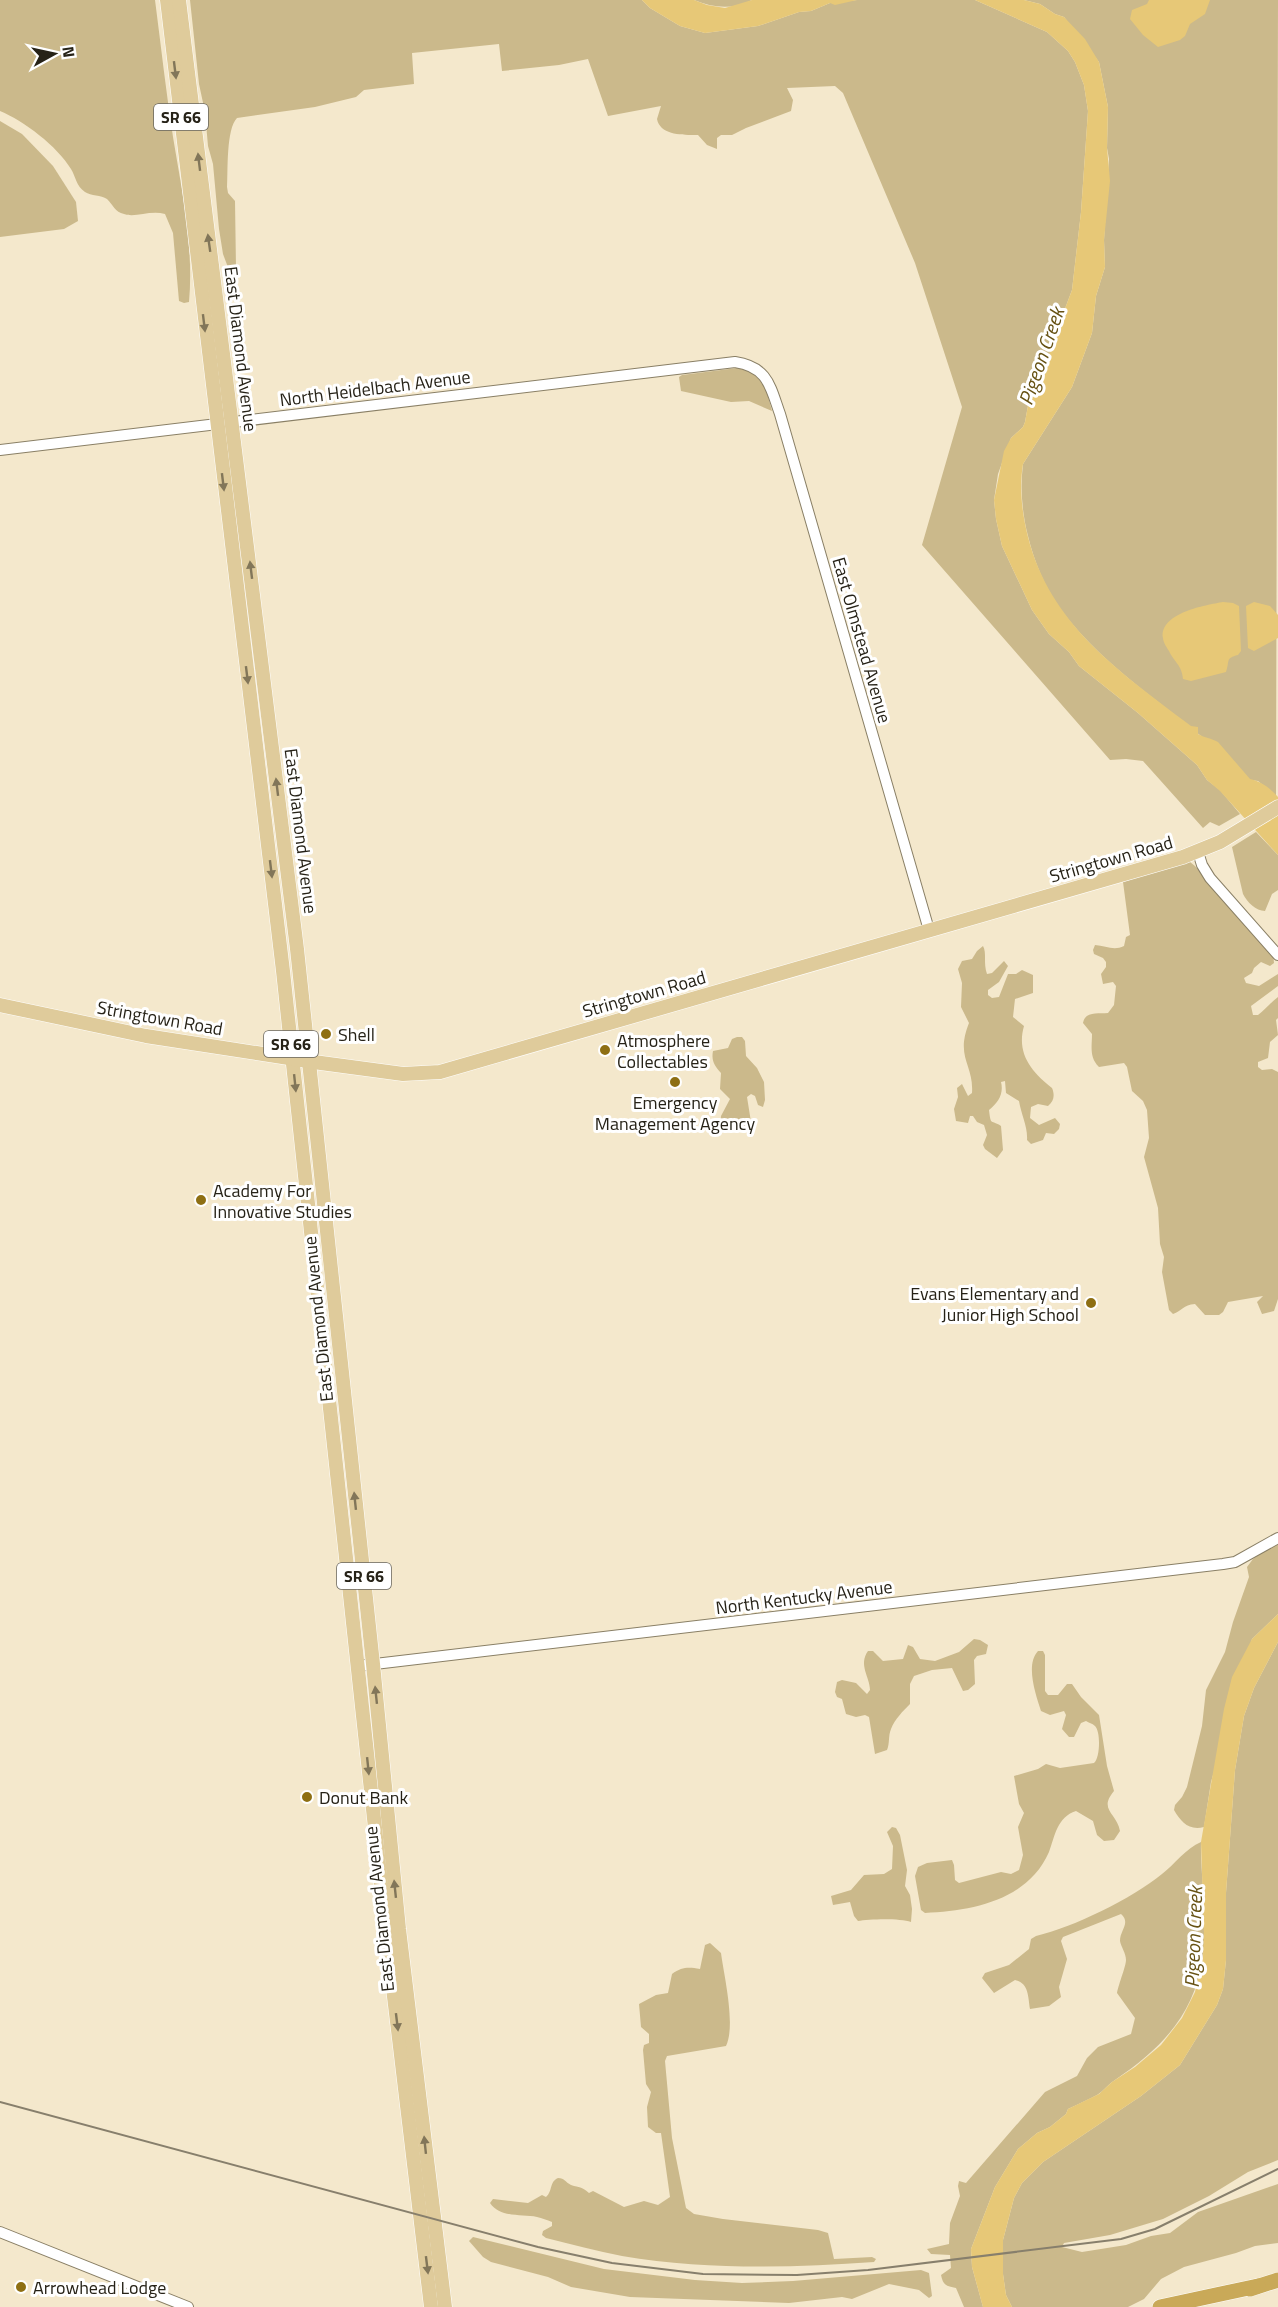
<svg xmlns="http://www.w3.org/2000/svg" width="1278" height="2307" font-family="'Titillium Web',sans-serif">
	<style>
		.green { fill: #cbb98b }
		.water { fill: #e7c877 }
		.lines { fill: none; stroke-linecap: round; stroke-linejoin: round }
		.minor-casing { stroke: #897f65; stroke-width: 12 }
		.major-casing { stroke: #fff; stroke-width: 15 }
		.highway-casing { stroke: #fff; stroke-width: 16 }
		.minor { stroke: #fff; stroke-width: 10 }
		.major { stroke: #dfcb9b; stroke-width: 14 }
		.highway { stroke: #c9a958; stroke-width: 15 }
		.rail { stroke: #877f6c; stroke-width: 2 }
		.oneway { fill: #827659 }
		.poi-dot { fill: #8e6f13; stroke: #fff; stroke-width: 2 }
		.labels { text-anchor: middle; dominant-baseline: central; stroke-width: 6; stroke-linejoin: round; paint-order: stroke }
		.shield { fill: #fff; stroke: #67645d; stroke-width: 1.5 }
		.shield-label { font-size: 16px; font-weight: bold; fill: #262217 }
		.street-label { font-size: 18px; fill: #262217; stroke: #fff }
		.poi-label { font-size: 18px; fill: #262217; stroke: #fff; text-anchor: start }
		.water-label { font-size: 20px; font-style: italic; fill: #675214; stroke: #fff }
	</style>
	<rect width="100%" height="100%" fill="#f4e8cc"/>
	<!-- green -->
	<g class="green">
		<path d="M0 0H155C161 46 166 92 173 137 182 191 194 248 189 302L184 303 179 301 173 233 165 214C150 210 135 218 124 214 115 212 113 205 107 199 101 195 91 196 85 192 76 186 76 177 71 169 57 146 24 121 0 111Z"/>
		<path d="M190 0H642L650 8 680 26 705 33 758 26 799 12 811 11 830 3 857 0H975L1047 32 1068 51 1075 62 1084 85 1088 111 1081 212 1072 290 1051 346 1048 363 1029 400 1025 422 1023 427 1011 438 998 474 994 500 996 519 1002 546 1032 610 1049 634 1069 652 1079 666 1138 713 1197 765 1207 780 1220 790 1240 814 1219 826 1210 822 1203 828 1143 761 1126 759 1110 760 922 545 962 407 915 263 843 93 835 86 787 88 793 100 791 111 746 128 732 135H721L717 138V149L707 145 698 135C685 135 660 136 657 119L661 106 608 116 588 59 559 65 502 71 499 44 412 53 414 84 364 90 356 97 315 107 237 118C226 129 228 171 227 187L228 193 235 201 236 268 229 270 223 254 219 229 213 164 208 146 205 112 199 84Z"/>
		<path d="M694 0H752C733 10 713 8 694 0Z"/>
		<path d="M1024 0H1278L1276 796 1258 781 1250 780C1191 719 1113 679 1061 610 1045 589 1034 561 1028 536 1022 513 1020 488 1023 464L1072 387 1092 333 1096 296 1105 267 1104 240 1109 159 1107 148 1108 107 1099 62 1064 17 1055 14 1040 4Z"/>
		<path d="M0 121 22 134 53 166 76 202 78 221 64 229 0 237Z"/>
		<path d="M737 368 755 373 766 389 772 411 749 401 731 402 681 391 679 377 682 375Z"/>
		<path d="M1256 832 1278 855V890L1272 894 1265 911C1256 911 1247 902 1243 894L1232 847Z"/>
		<path d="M1185 862H1190L1195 866 1273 953 1274 963 1270 966 1261 962 1254 968 1252 973 1244 978 1246 983 1259 986 1278 974V986L1251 1006 1253 1015H1258C1265 1010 1270 1003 1278 997V1018L1276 1020 1278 1035 1270 1042 1268 1058 1258 1062V1067L1262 1070 1272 1069 1278 1072V1299L1274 1311 1262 1314 1257 1302 1263 1296 1228 1302 1223 1312 1219 1315H1205L1195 1304C1183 1305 1182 1311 1173 1314L1169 1310 1162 1272 1164 1257 1160 1244 1158 1208 1144 1157 1149 1138 1147 1110 1143 1101 1132 1091 1127 1067 1124 1063 1099 1067C1089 1057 1092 1047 1092 1034L1083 1023C1085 1011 1098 1014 1108 1013L1114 1005 1116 986 1113 982 1103 984 1101 974 1106 967V962L1103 958 1094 954 1093 950 1095 945C1106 946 1114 951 1124 946L1126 937 1130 935 1123 882Z"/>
		<path d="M983 946C987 953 983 963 987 974L992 973 1004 961 1008 966 999 982 988 990V995L992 998 999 997 1008 974H1016L1022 970 1033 975V993L1015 999 1013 1017 1024 1026C1016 1054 1032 1072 1052 1088 1055 1095 1054 1101 1048 1106L1038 1104 1031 1107 1030 1118 1039 1125 1055 1118 1060 1124 1059 1129 1054 1134 1046 1133 1043 1140 1031 1144 1027 1140C1028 1127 1021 1114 1019 1101L1006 1093 1005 1081 1001 1082C1004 1094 998 1103 989 1110 991 1127 991 1119 1001 1126L1003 1150 997 1158 985 1149 983 1145 987 1135 984 1125 977 1122 973 1116H970L968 1123 956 1121 954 1109 958 1097 957 1088 962 1084 968 1096 972 1093C974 1064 955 1058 969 1023L961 1007 962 983 958 969 962 961 972 959 977 951Z"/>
		<path d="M737 1037H742L745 1041 746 1056 757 1068 764 1082 765 1100 763 1107 758 1105 755 1096 751 1094 747 1097 751 1122 748 1126 738 1127 724 1133 720 1130 721 1116 730 1099 720 1089 721 1073C715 1066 711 1061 713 1051L728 1048 732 1039Z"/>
		<path d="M1278 1541V1614L1252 1639 1211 1782 1204 1827C1189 1831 1181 1822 1174 1810L1175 1805 1182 1797 1187 1787 1202 1726 1206 1690 1225 1652 1233 1622 1249 1577 1247 1567 1253 1559Z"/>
		<path d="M974 1639 980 1640 988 1645 986 1654 977 1656 974 1660 975 1684 968 1690 963 1691 952 1668 932 1670 914 1676 910 1684V1704C903 1711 895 1719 891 1729 888 1736 890 1743 887 1750L875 1754 869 1717 865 1715 856 1717 846 1714 842 1699 837 1697 835 1692 837 1682 842 1680 856 1683 867 1694 870 1690C870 1677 858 1665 868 1651H873L883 1661 903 1659 908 1645 913 1647 920 1659 935 1661 959 1652Z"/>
		<path d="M1278 1642V2160L1248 2172 1209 2196 1163 2219 1110 2235 1064 2243 1062 2247 1082 2252 1126 2245 1151 2236 1170 2233 1198 2212 1278 2184V2243L1255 2246 1236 2253 1184 2267 1161 2279 1144 2299 1128 2307H1012L1006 2295 1003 2274V2240L1014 2198 1022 2183 1043 2162 1141 2096 1180 2065 1217 2005 1223 1989 1226 1960V1893L1235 1770 1244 1716 1254 1688Z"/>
		<path d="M1038 1651H1043L1045 1655V1691L1048 1695H1058L1067 1684H1072L1081 1697 1099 1715 1107 1766 1114 1791C1098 1810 1117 1813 1120 1831L1114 1840 1104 1841 1097 1835 1093 1821 1076 1811C1057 1817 1055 1836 1049 1852 1028 1900 973 1911 925 1913L921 1910 915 1876 918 1867 927 1863 952 1860 954 1865 955 1880 959 1883 1001 1872 1011 1874 1019 1870 1023 1855 1018 1827 1024 1813 1019 1804 1014 1776 1038 1769 1046 1764 1060 1768 1094 1763C1100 1758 1101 1732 1095 1726 1092 1723 1089 1723 1086 1721L1081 1723 1074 1737H1069L1062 1729 1066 1715 1064 1711 1050 1715 1041 1711C1036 1695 1025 1665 1038 1651Z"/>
		<path d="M892 1827 896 1828 900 1835 907 1870 905 1886 910 1895 912 1909 911 1922C900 1918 869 1919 858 1921L854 1916 850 1902 833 1905 831 1896 851 1890 864 1875 884 1874 892 1869 893 1846 887 1832Z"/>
		<path d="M1201 1842C1200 1879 1209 1919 1203 1957 1194 2015 1162 2048 1115 2080 1108 2084 1104 2091 1097 2095 1088 2100 1078 2104 1068 2109L1066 2114 1050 2127 1037 2133 1018 2149 995 2187 971 2249 972 2267 983 2307H964L956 2288C946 2286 943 2285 941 2275L951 2268 950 2255 931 2254 927 2249 949 2244 950 2223 960 2196 958 2186 959 2181 966 2183 1045 2092 1077 2076 1087 2058 1098 2047 1131 2034 1135 2018 1117 1993C1119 1983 1126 1966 1126 1960 1126 1953 1121 1947 1120 1941 1120 1930 1131 1923 1121 1914L1063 1937 1061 1941 1067 1959 1059 1987 1061 1997 1049 2006 1030 2009C1028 1997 1029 1983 1015 1980L994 1993 982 1978 985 1973 1009 1965 1029 1949 1031 1939 1036 1936C1074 1927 1131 1899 1162 1874 1175 1864 1186 1848 1201 1842Z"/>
		<path d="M710 1943 721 1953C724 1976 736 2025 726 2046L667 2056 665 2061 672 2138 686 2208 694 2214 723 2219 818 2230 828 2233 834 2259 872 2257 876 2259 874 2262C791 2268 705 2270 622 2256 597 2251 571 2244 546 2238L542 2235 543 2231 552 2226V2222C547 2220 542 2218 537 2217 522 2214 500 2218 490 2203L493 2199 528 2203 542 2195 546 2197C553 2191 549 2182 558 2178 565 2178 565 2182 571 2185 580 2188 581 2186 589 2193L593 2191 624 2207 644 2201 658 2205 670 2197 661 2133H656L648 2127 647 2107 651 2092 646 2084 643 2050 644 2045 649 2043V2034L641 2027 639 2004 656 1995 668 1993 672 1974C682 1967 688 1967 700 1969L705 1945Z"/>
		<path d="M473 2237 604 2269 695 2280 742 2283 793 2281 921 2270 929 2273 932 2296 929 2298 919 2290 889 2284 852 2299 842 2297 789 2303 630 2297 571 2287 548 2277 491 2262 483 2257 469 2241Z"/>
	</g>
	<!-- water -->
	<g class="water">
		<path d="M642 0H694L707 5 725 8 752 0H857L835 5 830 3 811 11 799 12 758 26 705 33 680 26 650 8Z"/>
		<path d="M975 0H1024L1040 4 1055 14 1064 17 1085 39 1099 62 1108 107 1107 148 1110 181 1104 240 1105 267 1096 296 1092 333 1072 387 1023 464C1019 488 1022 513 1028 537 1050 623 1116 669 1183 720L1191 726 1198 727V734C1205 738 1211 738 1218 742L1250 779C1261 781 1271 789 1278 797V855L1220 791 1207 780 1197 765 1138 713 1079 666 1069 652 1049 634 1032 610 1002 546 996 519 994 500 1004 451 1011 438 1023 427 1025 422 1029 400 1048 363 1051 346 1072 290 1081 212 1088 111 1084 85 1075 62 1068 51 1047 32Z"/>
		<path d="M1149 0H1210L1205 14 1190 24 1185 36 1180 40 1158 47 1143 35 1130 19 1132 10 1147 4Z"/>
		<path d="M1223 602 1233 603 1239 606 1241 651 1238 655C1225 658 1230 661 1226 672L1191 681 1183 679C1182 665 1174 662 1169 651 1167 648 1163 642 1163 638 1159 613 1206 605 1223 602Z"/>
		<path d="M1254 602 1270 606 1278 615V638L1254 651 1248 648 1246 606Z"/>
		<path d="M1278 1614V1642L1254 1688 1244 1716 1235 1770 1226 1893V1960L1223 1989 1217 2005 1180 2065 1141 2096 1043 2162 1022 2183 1014 2198 1003 2240V2274L1006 2295 1012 2307H983L972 2267 971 2249 995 2187 1018 2149 1037 2133 1050 2127 1066 2114 1068 2109 1099 2094 1112 2082 1135 2067 1161 2045 1182 2018 1195 1992 1203 1956 1204 1936 1201 1842 1224 1709 1232 1677 1252 1639Z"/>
	</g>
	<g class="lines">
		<!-- minor casing -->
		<g class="minor-casing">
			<g id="minor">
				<path d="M0 450 735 362C768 367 770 386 780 414L929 930"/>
				<path d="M1198 852 1202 865 1210 878 1278 955"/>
				<path d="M358 1666 1223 1564 1235 1562 1278 1538"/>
				<path d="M0 2232 188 2307"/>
			</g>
		</g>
		<!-- major casing -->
		<g class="major-casing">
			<g id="major">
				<path d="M167 0 283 971 385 1921 431 2307"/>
				<path d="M179 0 297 949 373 1664 399 1929 445 2307"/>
				<path d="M0 1005 146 1036 321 1063 403 1074 440 1072 1183 857 1220 842 1278 807"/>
			</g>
		</g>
		<!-- highway casing -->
		<g class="highway-casing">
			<g id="highway">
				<path d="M1250 2289 1278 2280"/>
				<path d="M1160 2307 1258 2286"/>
			</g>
		</g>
		<!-- minor -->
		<use href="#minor" class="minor"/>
		<!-- major -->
		<use href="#major" class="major"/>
		<!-- highway -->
		<use href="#highway" class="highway"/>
		<!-- rail -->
		<path class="rail" d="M0 2102 538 2247 612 2263 703 2274 797 2275 868 2270 1121 2239 1155 2229 1278 2169"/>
	</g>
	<!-- one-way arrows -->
	<defs><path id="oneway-solid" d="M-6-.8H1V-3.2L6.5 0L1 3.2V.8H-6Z" transform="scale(1.5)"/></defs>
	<g class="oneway">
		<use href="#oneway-solid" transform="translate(175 70) rotate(83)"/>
		<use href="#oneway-solid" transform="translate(199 162) rotate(-97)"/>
		<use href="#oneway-solid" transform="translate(209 243) rotate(-98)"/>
		<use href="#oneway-solid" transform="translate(204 323) rotate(83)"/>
		<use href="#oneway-solid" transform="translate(223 482) rotate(83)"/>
		<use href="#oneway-solid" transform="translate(251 570) rotate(-97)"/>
		<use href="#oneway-solid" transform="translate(247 675) rotate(83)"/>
		<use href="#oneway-solid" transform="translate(277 787) rotate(-97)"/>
		<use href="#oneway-solid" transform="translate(271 869) rotate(83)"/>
		<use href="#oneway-solid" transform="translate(295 1083) rotate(84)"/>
		<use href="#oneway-solid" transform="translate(355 1501) rotate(-96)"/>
		<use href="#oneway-solid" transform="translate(376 1695) rotate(-96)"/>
		<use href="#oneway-solid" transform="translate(368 1766) rotate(84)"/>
		<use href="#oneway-solid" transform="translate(395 1889) rotate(-96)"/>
		<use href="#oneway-solid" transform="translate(397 2022) rotate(83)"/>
		<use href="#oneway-solid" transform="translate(425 2145) rotate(-96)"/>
		<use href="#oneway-solid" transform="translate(427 2265) rotate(83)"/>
	</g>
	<!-- markers -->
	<g class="poi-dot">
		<circle cx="326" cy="1034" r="6"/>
		<circle cx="605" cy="1050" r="6"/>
		<circle cx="675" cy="1082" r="6"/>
		<circle cx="201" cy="1200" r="6"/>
		<circle cx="1091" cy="1303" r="6"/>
		<circle cx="307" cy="1797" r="6"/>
		<circle cx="21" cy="2287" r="6"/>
	</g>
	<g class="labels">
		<!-- shield labels -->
		<g class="shield">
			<rect x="154" y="104" width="54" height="26" rx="4.5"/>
			<rect x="264" y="1031" width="54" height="26" rx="4.5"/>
			<rect x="337" y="1563" width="54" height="26" rx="4.5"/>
		</g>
		<g class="shield-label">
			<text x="181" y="117">SR 66</text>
			<text x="291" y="1044">SR 66</text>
			<text x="364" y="1576">SR 66</text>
		</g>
		<!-- street labels -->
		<g class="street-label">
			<text transform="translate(241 349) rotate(83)">East Diamond Avenue</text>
			<text transform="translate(375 388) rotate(-7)">North Heidelbach Avenue</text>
			<text transform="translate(862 640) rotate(74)">East Olmstead Avenue</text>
			<text transform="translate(301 831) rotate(83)">East Diamond Avenue</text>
			<text transform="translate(1111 859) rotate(-16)">Stringtown Road</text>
			<text transform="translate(644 994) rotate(-16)">Stringtown Road</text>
			<text transform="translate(160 1018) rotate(10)">Stringtown Road</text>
			<text transform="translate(318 1319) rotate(-96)">East Diamond Avenue</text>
			<text transform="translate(804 1597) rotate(-7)">North Kentucky Avenue</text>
			<text transform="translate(379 1909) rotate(-96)">East Diamond Avenue</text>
		</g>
		<!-- poi labels -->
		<g class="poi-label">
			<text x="338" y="1034">Shell</text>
			<text x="617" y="1040">Atmosphere<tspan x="617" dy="21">Collectables</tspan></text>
			<text x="675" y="1102" text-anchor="middle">Emergency<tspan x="675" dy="21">Management Agency</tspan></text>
			<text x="213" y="1190">Academy For<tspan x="213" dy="21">Innovative Studies</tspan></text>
			<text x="1079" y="1293" text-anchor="end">Evans Elementary and<tspan x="1079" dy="21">Junior High School</tspan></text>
			<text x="319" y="1797">Donut Bank</text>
			<text x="33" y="2287">Arrowhead Lodge</text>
		</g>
		<!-- water labels -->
		<g class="water-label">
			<text transform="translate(1041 356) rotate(-71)">Pigeon Creek</text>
			<text transform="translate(1193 1937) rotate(-88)">Pigeon Creek</text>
		</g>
	</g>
	<!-- north arrow -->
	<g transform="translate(54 54) rotate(82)" stroke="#ffffff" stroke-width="4.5" paint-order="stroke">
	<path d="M0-4.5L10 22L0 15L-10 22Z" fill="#262217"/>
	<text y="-9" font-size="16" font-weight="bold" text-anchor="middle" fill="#262217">N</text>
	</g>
</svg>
